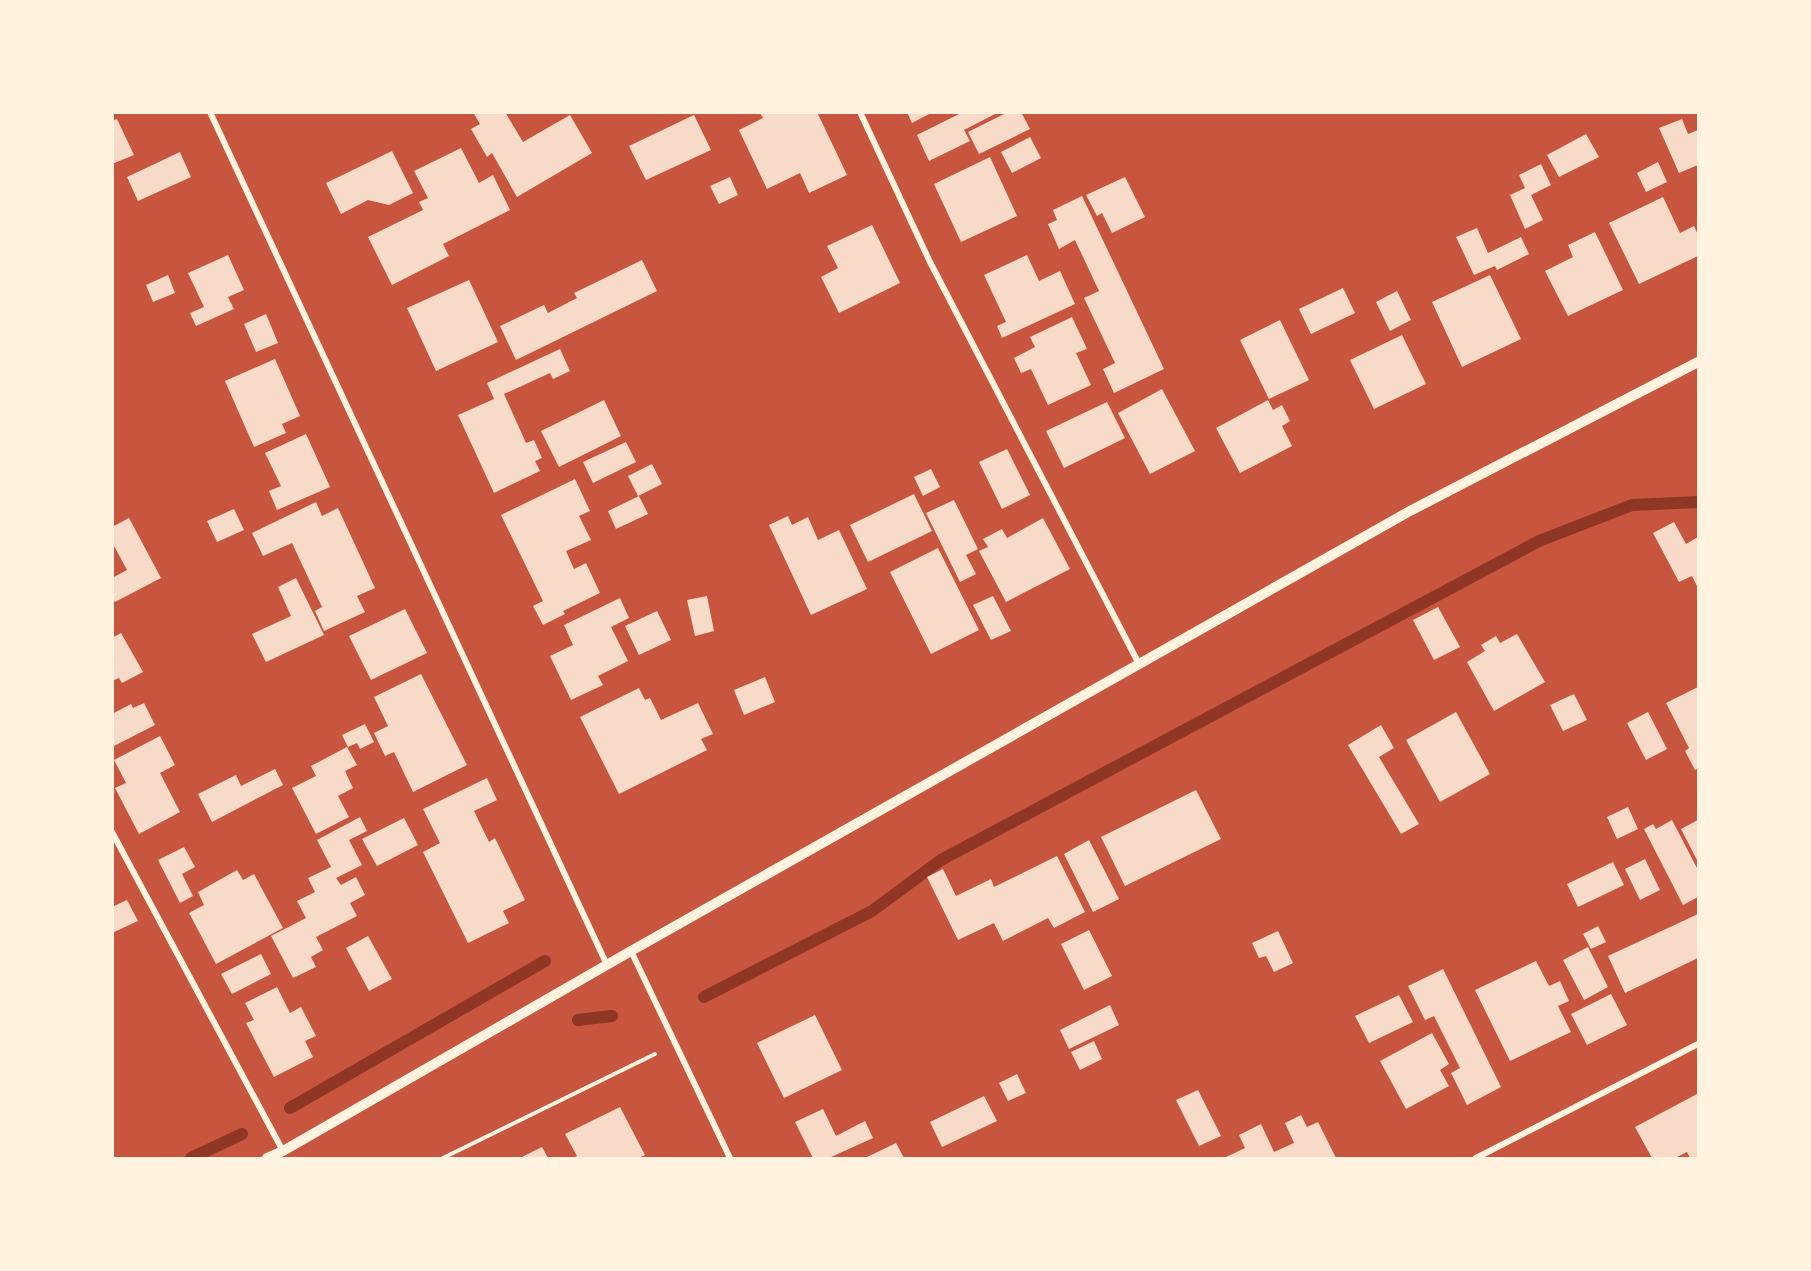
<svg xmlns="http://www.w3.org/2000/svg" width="1811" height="1271" font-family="'Exo 2',sans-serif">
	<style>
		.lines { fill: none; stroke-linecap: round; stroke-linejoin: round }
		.stream { stroke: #8f3625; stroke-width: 12 }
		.building { fill: #f7dbc8 }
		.path { stroke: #fff3e0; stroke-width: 4 }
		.minor { stroke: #fff3e0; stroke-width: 6 }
		.tertiary { stroke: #fff3e0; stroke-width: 10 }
	</style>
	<rect width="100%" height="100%" fill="#c8553d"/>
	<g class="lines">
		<!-- stream -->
		<g class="stream">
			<path d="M704 997 872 911 941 860 1539 541 1632 505 1698 502"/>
			<path d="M578 1020 612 1016"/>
			<path d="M290 1108 545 961"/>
			<path d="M191 1158 242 1134"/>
		</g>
	</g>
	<!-- building -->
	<g class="building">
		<path d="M473 112H505L523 142 570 115 592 153 517 197 492 153 487 157 471 129 480 124Z"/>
		<path d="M762 112H817L847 175 809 193 800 173 767 189 739 130 763 118 760 113Z"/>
		<path d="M907 112H933L912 123Z"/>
		<path d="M963 112H999L964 130 970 141 929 161 917 135Z"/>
		<path d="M1008 112H1021L1030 129 979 154 968 132Z"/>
		<path d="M694 115 711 150 646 180 629 146Z"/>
		<path d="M117 119 134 155 112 164V121Z"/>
		<path d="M1682 119 1688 134 1698 130V165L1679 173 1659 128Z"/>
		<path d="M1586 134 1599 157 1559 177 1547 155Z"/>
		<path d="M1030 137 1041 158 1012 173 1001 152Z"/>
		<path d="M461 148 479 183 493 175 510 210 443 244 449 256 392 285 368 237 423 210 419 202 428 198 414 171Z"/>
		<path d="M392 151 413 193 389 205 368 200 341 214 326 183Z"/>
		<path d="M180 152 191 177 138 201 127 177Z"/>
		<path d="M990 157 1017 216 961 242 934 184Z"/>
		<path d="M1658 162 1667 182 1646 192 1637 173Z"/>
		<path d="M1541 164 1551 185 1531 195 1543 220 1525 229 1510 195 1525 188 1519 175Z"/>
		<path d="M730 177 738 195 719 204 710 186Z"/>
		<path d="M1125 177 1145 217 1112 233 1102 213 1097 216 1086 195Z"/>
		<path d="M1082 196 1164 369 1114 393 1103 369 1115 363 1084 298 1099 291 1075 240 1059 249 1048 224 1057 220 1053 210Z"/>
		<path d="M1663 197 1680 233 1694 226 1698 235V256L1639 284 1609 223Z"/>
		<path d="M872 225 900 283 839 313 821 277 838 268 827 246Z"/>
		<path d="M1477 228 1488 253 1521 237 1529 254 1497 270 1495 266 1474 275 1456 237Z"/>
		<path d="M1595 232 1623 290 1568 316 1545 271 1573 257 1568 245Z"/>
		<path d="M228 255 244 290 228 297 234 309 196 326 190 313 204 307 188 273Z"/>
		<path d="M1027 255 1039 281 1060 271 1075 304 1002 338 997 326 1006 322 984 275Z"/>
		<path d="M642 260 657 291 516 360 500 326 544 305 548 313 577 298 574 293Z"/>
		<path d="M168 275 175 293 153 302 146 285Z"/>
		<path d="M1490 275 1521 339 1462 367 1432 302Z"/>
		<path d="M469 280 498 342 436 371 407 308Z"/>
		<path d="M1343 288 1355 313 1311 334 1299 309Z"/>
		<path d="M1397 291 1411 320 1390 331 1376 302Z"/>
		<path d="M266 314 278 343 256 352 244 324Z"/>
		<path d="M1072 317 1087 349 1076 353 1091 385 1048 405 1031 369 1021 373 1014 358 1035 347 1030 337Z"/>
		<path d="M1280 320 1309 380 1269 399 1240 340Z"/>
		<path d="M1402 335 1426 384 1374 409 1350 360Z"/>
		<path d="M560 349 570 371 553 379 550 373 504 394 526 443 534 440 542 458 535 461 540 471 494 493 458 415 494 399 487 383Z"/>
		<path d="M275 359 300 416 282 424 286 433 254 447 225 381Z"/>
		<path d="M1162 389 1195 451 1150 474 1118 413Z"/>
		<path d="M604 400 621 436 559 467 541 431Z"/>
		<path d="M1268 400 1273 410 1282 405 1290 421 1282 426 1292 446 1240 473 1216 428Z"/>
		<path d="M1107 402 1125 438 1064 468 1046 431Z"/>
		<path d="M306 434 330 487 277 510 269 491 281 486 265 453Z"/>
		<path d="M626 442 636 462 593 483 583 462Z"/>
		<path d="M1007 449 1030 495 1002 509 979 462Z"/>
		<path d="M652 464 662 484 638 496 628 476Z"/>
		<path d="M931 469 940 487 923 496 914 477Z"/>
		<path d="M575 479 590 511 579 516 591 540 566 551 574 569 586 563 600 593 563 611 565 614 543 625 533 606 543 601 501 515Z"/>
		<path d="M914 494 932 531 868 562 850 525Z"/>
		<path d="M639 496 648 514 616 529 608 511Z"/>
		<path d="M954 500 978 549 966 555 976 574 960 582 926 513Z"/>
		<path d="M316 502 322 516 338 508 375 588 357 596 365 612 324 631 315 611 322 607 292 543 263 556 252 533Z"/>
		<path d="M234 509 244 530 217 542 207 521Z"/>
		<path d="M788 516 792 525 808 517 818 540 839 530 867 589 811 615 769 525Z"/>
		<path d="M129 518 161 578 115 602 112 597V578L127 570 112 542V527Z"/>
		<path d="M1043 518 1070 569 1006 602 979 551 988 547 983 539 1002 529 1007 538Z"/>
		<path d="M1674 522 1686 544 1698 537V588L1692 576 1679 582 1653 533Z"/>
		<path d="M938 548 979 630 931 654 890 572Z"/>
		<path d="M296 578 324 635 266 662 252 634 291 616 278 587Z"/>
		<path d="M707 596 714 631 695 636 687 600Z"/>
		<path d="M993 596 1011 631 991 640 973 605Z"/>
		<path d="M620 598 629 618 611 627 628 661 598 676 603 685 571 700 550 656 573 645 564 625Z"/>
		<path d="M1438 607 1460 647 1434 660 1413 620Z"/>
		<path d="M405 609 427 653 371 680 349 636Z"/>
		<path d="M657 611 671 640 639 655 625 626Z"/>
		<path d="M121 633 143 672 122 683 119 678 112 681V638Z"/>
		<path d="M1517 634 1545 682 1494 711 1467 662 1485 651 1481 645 1496 636 1500 643Z"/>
		<path d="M421 674 467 765 413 792 394 752 385 756 374 733 388 726 374 697Z"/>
		<path d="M765 677 775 702 744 715 734 690Z"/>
		<path d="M1698 687V768L1695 770 1685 751 1689 748 1666 703Z"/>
		<path d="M639 688 645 700 650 698 661 720 698 703 713 734 701 739 707 750 619 794 580 717Z"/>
		<path d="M1574 694 1587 720 1563 731 1550 705Z"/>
		<path d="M144 703 155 725 112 747V714L131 704 133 708Z"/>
		<path d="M1456 712 1490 774 1440 802 1406 740Z"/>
		<path d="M1648 712 1667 749 1646 760 1627 723Z"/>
		<path d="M365 724 374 742 360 749 357 743 348 747 342 735Z"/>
		<path d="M1381 725 1394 748 1379 757 1419 824 1401 834 1348 745Z"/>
		<path d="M160 736 175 765 160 773 180 812 139 834 115 788 126 783 114 760Z"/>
		<path d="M347 747 357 765 345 771 353 788 338 796 349 817 316 834 292 788 316 776 311 766Z"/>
		<path d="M275 769 283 785 212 822 198 794 236 775 241 786Z"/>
		<path d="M487 778 497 800 474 811 489 842 495 838 525 900 503 911 509 923 468 943 423 852 440 843 423 809Z"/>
		<path d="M1196 790 1221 839 1125 886 1101 837Z"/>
		<path d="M1628 807 1638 829 1617 839 1607 817Z"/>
		<path d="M360 817 367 831 349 840 362 865 336 878 341 885 356 877 365 895 350 903 357 916 316 937 323 950 311 957 316 967 293 978 271 936 306 918 297 901 315 892 308 878 331 867 317 840Z"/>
		<path d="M404 818 418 845 377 866 362 839Z"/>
		<path d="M1672 820 1698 870V897L1683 905 1644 829 1653 824 1656 829Z"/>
		<path d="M1698 820V862L1681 829Z"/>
		<path d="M1089 840 1119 899 1093 912 1064 854Z"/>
		<path d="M184 847 195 867 182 874 193 896 180 903 158 860Z"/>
		<path d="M1057 856 1085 912 1054 928 1048 918 1003 941 994 923 958 940 927 877 943 869 956 896 991 879 994 887Z"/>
		<path d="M1645 859 1660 890 1640 900 1625 869Z"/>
		<path d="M1613 862 1624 885 1578 907 1567 884Z"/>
		<path d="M237 870 243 880 254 874 283 928 216 964 189 913 204 905 198 892Z"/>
		<path d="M127 900 138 921 112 933V907Z"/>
		<path d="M1698 914V958L1625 993 1608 956Z"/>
		<path d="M1598 926 1606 942 1591 949 1583 934Z"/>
		<path d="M1089 930 1112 976 1084 990 1061 944Z"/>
		<path d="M1278 931 1293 963 1274 972 1266 956 1259 958 1252 943Z"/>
		<path d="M368 936 392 979 369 991 346 948Z"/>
		<path d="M1588 947 1608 987 1584 1000 1563 960Z"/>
		<path d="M261 954 271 974 232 994 221 974Z"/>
		<path d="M1536 961 1549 986 1560 981 1569 1001 1558 1006 1571 1032 1510 1061 1475 990Z"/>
		<path d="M1443 969 1501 1087 1467 1105 1451 1073 1460 1068 1434 1016 1425 1020 1408 986Z"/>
		<path d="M277 987 290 1013 301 1007 316 1036 305 1041 313 1057 274 1077 246 1023 254 1020 245 1003Z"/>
		<path d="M1611 994 1627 1025 1587 1045 1571 1014Z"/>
		<path d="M1399 995 1413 1022 1369 1043 1355 1016Z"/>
		<path d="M1110 1005 1119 1025 1069 1049 1060 1030Z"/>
		<path d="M815 1015 842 1070 784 1098 757 1043Z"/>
		<path d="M1432 1033 1449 1064 1440 1070 1449 1086 1406 1109 1380 1061Z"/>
		<path d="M1094 1041 1102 1059 1080 1070 1071 1052Z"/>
		<path d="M1017 1074 1026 1093 1008 1101 999 1083Z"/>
		<path d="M1198 1090 1221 1136 1199 1146 1176 1100Z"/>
		<path d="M1697 1094 1698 1158H1690L1687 1152 1675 1158H1652L1635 1127Z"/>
		<path d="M984 1096 997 1121 942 1147 930 1122Z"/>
		<path d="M620 1107 645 1155 638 1158H573L577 1156 565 1134Z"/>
		<path d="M823 1109 836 1136 865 1121 873 1138 829 1158H813L795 1122Z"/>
		<path d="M1301 1115 1307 1127 1318 1122 1336 1158H1224L1245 1148 1239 1135 1261 1124 1274 1152 1294 1143 1285 1123Z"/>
		<path d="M896 1143 904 1158H865Z"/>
		<path d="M542 1147 548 1158H520Z"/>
	</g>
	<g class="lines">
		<!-- path -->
		<path class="path" d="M443 1158 655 1054"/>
		<!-- minor -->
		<g class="minor">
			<path d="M210 112 607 965"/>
			<path d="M860 112 930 262 1139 664"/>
			<path d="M112 832 283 1151"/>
			<path d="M631 951 730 1158"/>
			<path d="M1476 1158 1698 1044"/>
		</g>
		<!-- tertiary -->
		<path class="tertiary" d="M267 1158 283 1151 631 951 1410 511 1698 362"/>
	</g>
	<!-- border -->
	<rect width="1811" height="1271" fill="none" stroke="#fff3e0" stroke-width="228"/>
</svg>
